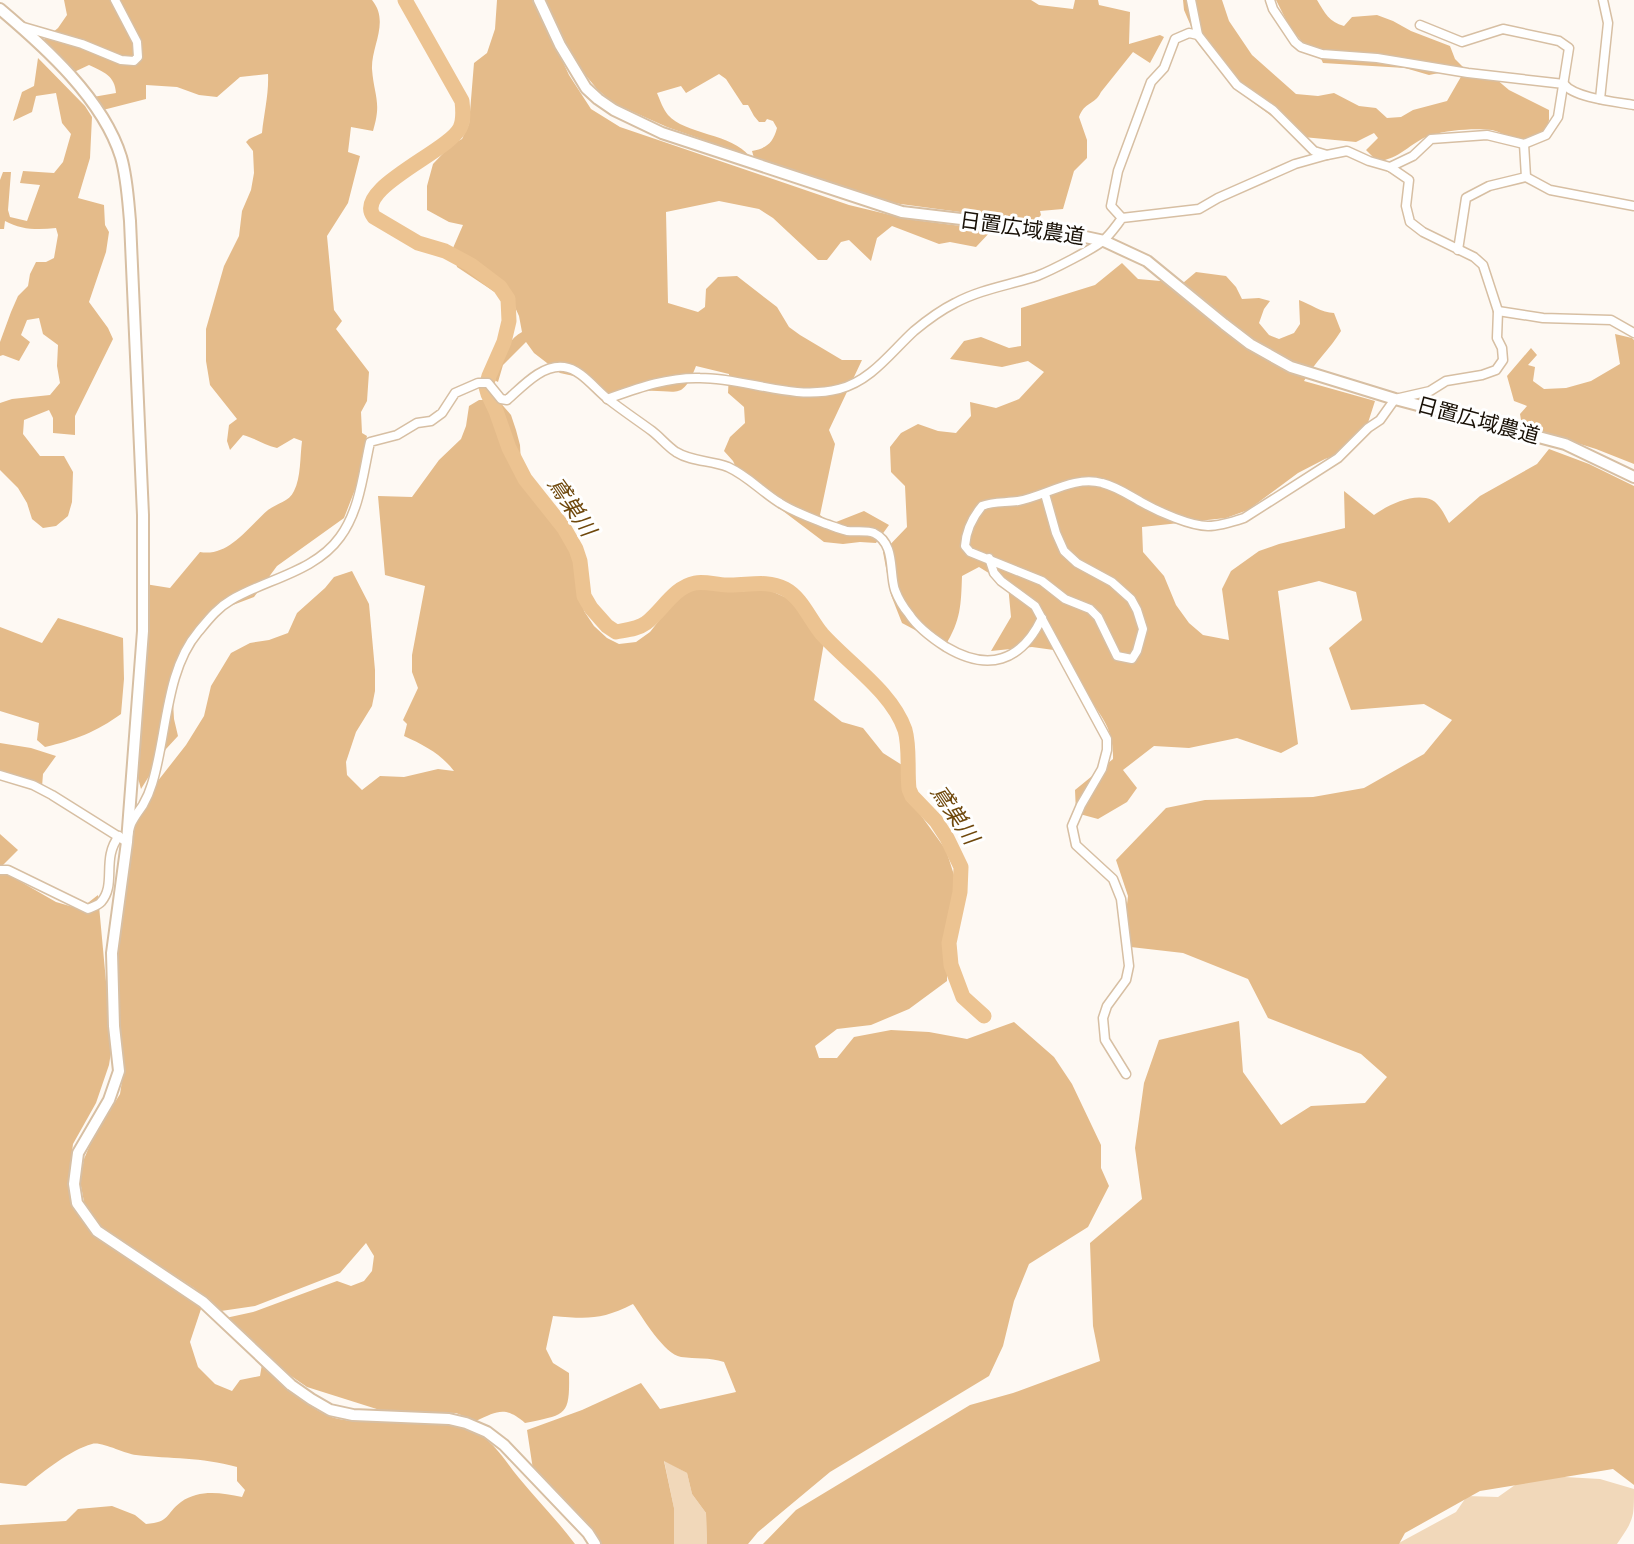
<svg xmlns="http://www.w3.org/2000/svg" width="1634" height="1544" font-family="'Sofia Sans Condensed','Noto Sans JP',sans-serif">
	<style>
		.green { fill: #f1d8ba }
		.forest { fill: #e4bb8a }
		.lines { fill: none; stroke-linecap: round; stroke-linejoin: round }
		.river { stroke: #ecc391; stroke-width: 15 }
		.minor-casing { stroke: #d7bfa3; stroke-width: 11 }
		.tertiary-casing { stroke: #d7bfa3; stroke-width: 14 }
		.minor { stroke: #fff; stroke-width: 8 }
		.tertiary { stroke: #fff; stroke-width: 10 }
		.labels { text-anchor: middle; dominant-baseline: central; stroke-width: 6; stroke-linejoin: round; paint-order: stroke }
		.street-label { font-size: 21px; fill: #191107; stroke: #fff }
		.water-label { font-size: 22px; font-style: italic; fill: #6f480c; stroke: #fff }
	</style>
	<rect width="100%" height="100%" fill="#fef9f3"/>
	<!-- green -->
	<g class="green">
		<path d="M664 1460 687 1473 692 1494 706 1513 707 1544H674V1508Z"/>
		<path d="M1529 1475 1600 1479 1634 1489C1634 1519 1634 1519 1617 1544H1397L1456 1512 1467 1496 1498 1497Z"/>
	</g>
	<!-- forest -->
	<g class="forest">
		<path d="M64 0H372C390 22 371 46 372 69 374 96 382 102 373 131L351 127 348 152 360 156 348 203 327 236 334 310 342 321 336 329 369 372 367 401 361 412 362 433 367 436 356 487 344 518 277 566 254 597 209 614 172 685 174 719 178 736 166 749 141 789 135 767 145 584 170 588 200 552C229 557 248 527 268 510 277 503 289 502 294 491 301 478 300 456 302 441L294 438 277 448C264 445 255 438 243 435L230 450 227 441 229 425 237 419 210 385 206 361V329L224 266 239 236 242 211 251 190 254 173 253 151 246 142 249 139 262 133C264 113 269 94 268 74L240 77 217 97 199 95 177 87 146 85V99L99 111 93 97 116 93C115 76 104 72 89 65L72 73 40 43 58 28 67 15Z"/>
		<path d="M497 0H534L569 75 591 109 620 127 849 205 907 219 992 230 976 247 950 242 939 244 892 226 877 238 871 261 849 240 841 242 827 260H818L773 218 759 209 719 201 666 212 668 303 698 312 705 307 706 289 718 277 737 276 777 307 789 327 800 335 842 360H862L829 430 835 444 820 515 831 524 864 511 889 525 876 543 860 542 843 544 824 542 742 480 733 461 724 451 730 437 745 423 744 407 728 393 729 374 696 366C682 402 677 389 644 391 635 392 625 396 616 399L592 380 560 373 534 353 526 342 503 365 498 382 492 379C499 364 506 340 522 332L519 316 514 305 457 267 453 248 463 225 449 222 427 210V186L433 164 452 144 462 139 469 124 474 63 487 53 495 29Z"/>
		<path d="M544 0H1031L1039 5 1073 9 1075 0H1098L1099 5 1130 12 1129 44 1160 35 1164 37 1150 63 1133 52 1101 92C1094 106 1085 101 1079 117L1087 140V158L1074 171 1063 209 1040 211 1041 215 1035 222 893 203 754 158 752 151C767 148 773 143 777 128L773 121 767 119 765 122H759L754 116 748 105H743L726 79 719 74 686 93 681 86 657 93C660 100 663 109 668 115 684 134 733 134 749 156L667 127 613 103 597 89 573 60Z"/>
		<path d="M1183 0H1222L1229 21 1252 55 1296 94 1318 96 1334 93 1359 106 1376 108 1387 118 1401 117 1413 110 1447 101 1462 75 1496 79 1509 90 1549 110V120L1546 132C1536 136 1525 142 1514 139 1507 136 1500 132 1492 130 1474 128 1449 130 1431 135 1410 142 1400 160 1377 161L1366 150 1378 138 1374 133 1356 142 1303 137 1286 127 1235 89 1199 45 1184 10Z"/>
		<path d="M1276 0H1317C1325 13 1329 22 1344 26L1352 17 1377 15 1393 21 1411 31 1450 46 1455 59 1463 67 1452 74 1439 73 1429 75 1405 68 1323 63 1316 48 1302 42 1289 26Z"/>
		<path d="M38 58 85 106 92 117 90 158 78 198 104 205 105 225 109 232 106 252 89 302 108 328 113 339 75 416V435L53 433V418L49 410 24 420 23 434 40 456H64L73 472 72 502 68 516 56 526 43 528 32 519 27 503 18 488 0 470V403L12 399 50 395 60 383 57 366 58 345 43 334 39 318 27 320 21 335 30 342 19 361 3 355 0 356V342L11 312 18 296 28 286 30 274 36 262H46L54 258 58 235 56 228C38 230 21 230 5 221L4 229H0V180L3 172H11L8 210 10 217 27 221 40 185 20 183 23 171 54 173 63 162 71 134 62 123 56 93 36 96 32 112 13 121 22 92 34 86Z"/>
		<path d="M1122 263 1138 279 1183 283 1196 272 1226 276 1236 287 1242 299 1259 298 1270 301 1264 309 1259 323 1269 335 1279 339 1294 333 1300 324 1299 300C1310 304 1322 313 1334 313L1341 331C1330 349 1314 363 1304 381L1375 401 1366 429 1352 450 1325 459 1298 473 1248 510 1226 518 1142 527 1143 552 1164 576 1176 605 1189 623 1203 635 1229 640 1222 589 1231 571 1259 551 1279 544 1345 528 1344 491 1374 515C1388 505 1414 492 1432 500 1440 504 1445 516 1449 523L1480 496 1537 464 1549 449 1589 464 1634 486V1485L1613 1469 1480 1491 1405 1533 1399 1544H763L796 1510 970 1405 1013 1393 1100 1361 1093 1326 1090 1243 1142 1199 1135 1148 1144 1083 1159 1040 1239 1021 1243 1072 1281 1125 1311 1106 1365 1103 1387 1077 1361 1054 1268 1018 1248 979 1183 953 1122 946 1128 896 1116 860 1166 808 1205 800 1313 797 1364 788 1424 754 1452 720 1424 704 1351 710 1329 648 1362 620 1356 592 1319 581 1278 591 1298 744 1281 753 1237 738 1189 748 1154 746 1123 770 1137 788 1127 802 1098 819 1076 813 1075 790 1113 759C1114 726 1099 714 1082 688 1074 676 1068 663 1061 651L1032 647 991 651 1011 617 1008 585 979 567 962 576C961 605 961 620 945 646L902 623 891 595 883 552 907 527 905 486 891 472 890 447 901 433 918 424 938 431 956 433 971 416 970 402 996 408 1019 399 1044 372 1028 361 1002 367 950 359 964 341 981 337 1009 348 1021 346V308L1095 285Z"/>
		<path d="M1615 334 1632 338 1634 340V464L1596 449 1522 426 1520 414 1527 406 1514 401 1507 376 1531 348 1537 355 1528 365 1535 367 1533 381 1544 389 1566 388 1591 381 1620 364Z"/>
		<path d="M479 400H498L511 415 516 430 520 445 522 483 543 509 573 536 583 559 586 586 583 600 584 611 594 626 607 638 619 644 636 642 650 632 676 599 697 588 741 592 762 587 787 598 819 619 825 637 814 700 842 722 863 728 883 753 902 765 907 801 920 814 946 850 954 875 953 900 947 928V981L909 1009 871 1025 837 1029 815 1046 819 1058H837L854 1037 891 1030 929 1032 967 1039 1014 1022 1054 1057 1072 1084 1101 1145V1168L1109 1186 1088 1227 1029 1264 1014 1301 1003 1346 989 1376 830 1472 758 1532 748 1544H707L706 1513 692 1494 687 1473 664 1461 674 1508V1544H594L534 1476 527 1430 582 1410 641 1383 660 1409 736 1392 724 1362C709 1357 696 1359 681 1357 664 1354 643 1318 633 1304 601 1320 588 1319 553 1316L546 1349 553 1363 569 1373C570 1417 566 1414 525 1423 505 1406 498 1411 476 1421L456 1413 383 1411 307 1387 262 1356 221 1319 253 1312 337 1281 351 1286 364 1281 372 1271 374 1256 366 1243 340 1273 255 1306 221 1311 194 1288 100 1227 85 1207 80 1181 84 1159 92 1140 120 1094 124 1068 120 1054 113 1007 128 819 186 745 204 716 211 686 231 653 250 643 269 640 288 633 297 613 325 588 334 577 352 571 369 604 375 670V691L372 706 356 732 346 762 347 775 362 790 380 776 404 777 438 769 454 771C441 754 424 745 404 736L407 724 403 720 418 688 412 672V655L425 586 385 575 378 496 412 497 439 460 461 439 466 426 469 406Z"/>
		<path d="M58 618 123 638 124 679 121 714C96 732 75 740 45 747L37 740 39 723 0 711V627L42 643Z"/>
		<path d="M0 743 31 748 56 756 43 774 42 787 0 776Z"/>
		<path d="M0 834 18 850 3 865 0 866Z"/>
		<path d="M0 874 9 875 56 902 80 909 98 895 112 1046 109 1065 96 1103 73 1144 68 1184 75 1207 94 1235 202 1306 190 1342 198 1367 215 1384 232 1391 240 1380 260 1376 262 1364C283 1382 312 1414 339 1419 382 1427 431 1411 471 1430 494 1440 504 1460 519 1478 537 1500 558 1521 575 1544H0V1525L66 1521 78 1509 112 1506 135 1515 146 1524C171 1522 165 1514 181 1502 200 1489 221 1493 242 1497L245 1490 237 1481V1467C200 1457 172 1459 136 1455 125 1454 101 1441 92 1444 70 1450 44 1471 26 1486L0 1483Z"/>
	</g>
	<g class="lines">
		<!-- river -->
		<path class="river" d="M405 0 462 101C463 110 464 120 460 128 448 152 352 189 374 217L418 243 445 251 471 265 500 287 508 299 509 321 504 342 489 376 486 387 488 394 496 411 509 448 525 479 564 528 576 549 580 561 584 596 591 608 607 626 616 632C626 630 638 629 646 623 662 611 674 587 695 583 706 581 716 585 727 585 747 586 766 579 785 589 802 598 810 620 822 634 849 664 892 692 905 730 910 747 907 771 909 789L912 796 936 821 947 838 961 867 960 892 949 943 951 965 963 997 984 1016"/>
		<!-- minor casing -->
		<g class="minor-casing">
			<g id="minor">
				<path d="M1191 0 1198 35"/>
				<path d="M1270 0 1273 9 1295 42 1301 47 1322 54 1377 58 1468 73 1564 84C1574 98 1617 102 1634 105"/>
				<path d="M20 26 82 44 121 60 134 61 138 57 137 42 115 0"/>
				<path d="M1600 99 1608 23 1603 0"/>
				<path d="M1524 144 1526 177"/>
				<path d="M1390 167 1413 156 1431 139 1487 135 1524 144 1546 135 1558 117 1569 48 1559 41 1503 29 1462 42 1420 25"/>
				<path d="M1122 218 1111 206 1118 171 1151 82 1164 68 1175 39 1189 33 1198 35 1237 85 1273 110 1314 151 1327 155"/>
				<path d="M1458 250 1466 198 1489 186 1526 177 1550 190 1634 206"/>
				<path d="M1498 311 1543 318 1611 320 1634 333"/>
				<path d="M607 399C638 388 667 377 700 378 747 378 792 401 839 389 871 381 891 352 914 331 926 321 941 310 955 303 981 289 1010 285 1037 276 1050 271 1096 248 1105 239 1111 233 1117 225 1122 218L1199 209 1218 198 1295 164 1327 155 1347 151 1369 161 1390 167 1409 180 1406 206 1410 222 1423 232 1474 257 1483 265 1498 311 1497 338 1502 348 1503 360 1496 370 1482 375 1446 381 1430 391 1395 399 1380 420 1368 428 1338 458 1244 518C1232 522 1220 526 1208 526 1191 526 1159 512 1143 503 1130 496 1118 487 1102 483 1074 475 1046 496 1018 501 1006 503 993 501 982 506 972 518 966 531 965 546L970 552 1042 581 1065 599 1090 609 1098 617 1117 656 1132 659 1137 651 1143 629 1137 610 1131 599 1112 582 1077 563 1064 551 1056 533 1045 494"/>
				<path d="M989 558 994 573 1001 581 1035 606 1107 739V750L1102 769 1081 805 1072 826 1076 845 1113 879 1121 899 1129 966 1126 980 1107 1006 1103 1018 1105 1040 1126 1074"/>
				<path d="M0 775 33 785 52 795 127 842C128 836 129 829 131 824 134 817 139 811 143 805 147 798 150 791 152 784 167 736 165 671 198 632 208 620 217 608 231 600 266 579 315 572 340 537 360 510 363 473 370 442L397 435 417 423 431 421 442 413 455 393 478 383H488L501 399 507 400C522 387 542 364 564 367 581 369 595 389 608 399 622 410 637 420 652 431 660 437 667 446 676 452 692 462 710 460 728 467 748 476 762 492 780 503 794 512 811 518 826 524 832 526 840 529 847 531 855 532 867 530 874 533 896 544 889 572 895 590 898 598 904 608 909 614 918 628 932 638 946 647 988 672 1021 662 1042 618"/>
				<path d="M0 870H8L88 909C92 907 99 905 101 902 117 884 101 859 119 836"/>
			</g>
		</g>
		<!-- tertiary casing -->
		<g class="tertiary-casing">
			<g id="tertiary">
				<path d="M539 0 560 45 586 88 598 99 614 110 662 133 902 212 1053 230 1104 241 1147 261 1224 324 1250 344 1291 367 1395 399 1565 444 1634 477"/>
				<path d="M0 9C45 47 103 99 121 157 127 178 128 199 130 221L143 515V631L127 842 112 953 114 1026 119 1071 109 1100 78 1153 74 1184 77 1203 97 1231 203 1302 291 1385 311 1399 330 1410 353 1415 449 1419 466 1423 487 1432 504 1445 588 1533 595 1544"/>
			</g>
		</g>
		<!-- minor -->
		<use href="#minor" class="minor"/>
		<!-- tertiary -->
		<use href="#tertiary" class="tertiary"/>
	</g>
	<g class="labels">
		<!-- street labels -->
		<g class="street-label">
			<text transform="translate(1022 229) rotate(8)">日置広域農道</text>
			<text transform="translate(1478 421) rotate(15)">日置広域農道</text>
		</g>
		<!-- water labels -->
		<g class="water-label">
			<text transform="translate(571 507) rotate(56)">鳶巣川</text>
			<text transform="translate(954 815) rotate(56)">鳶巣川</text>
		</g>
	</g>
</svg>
